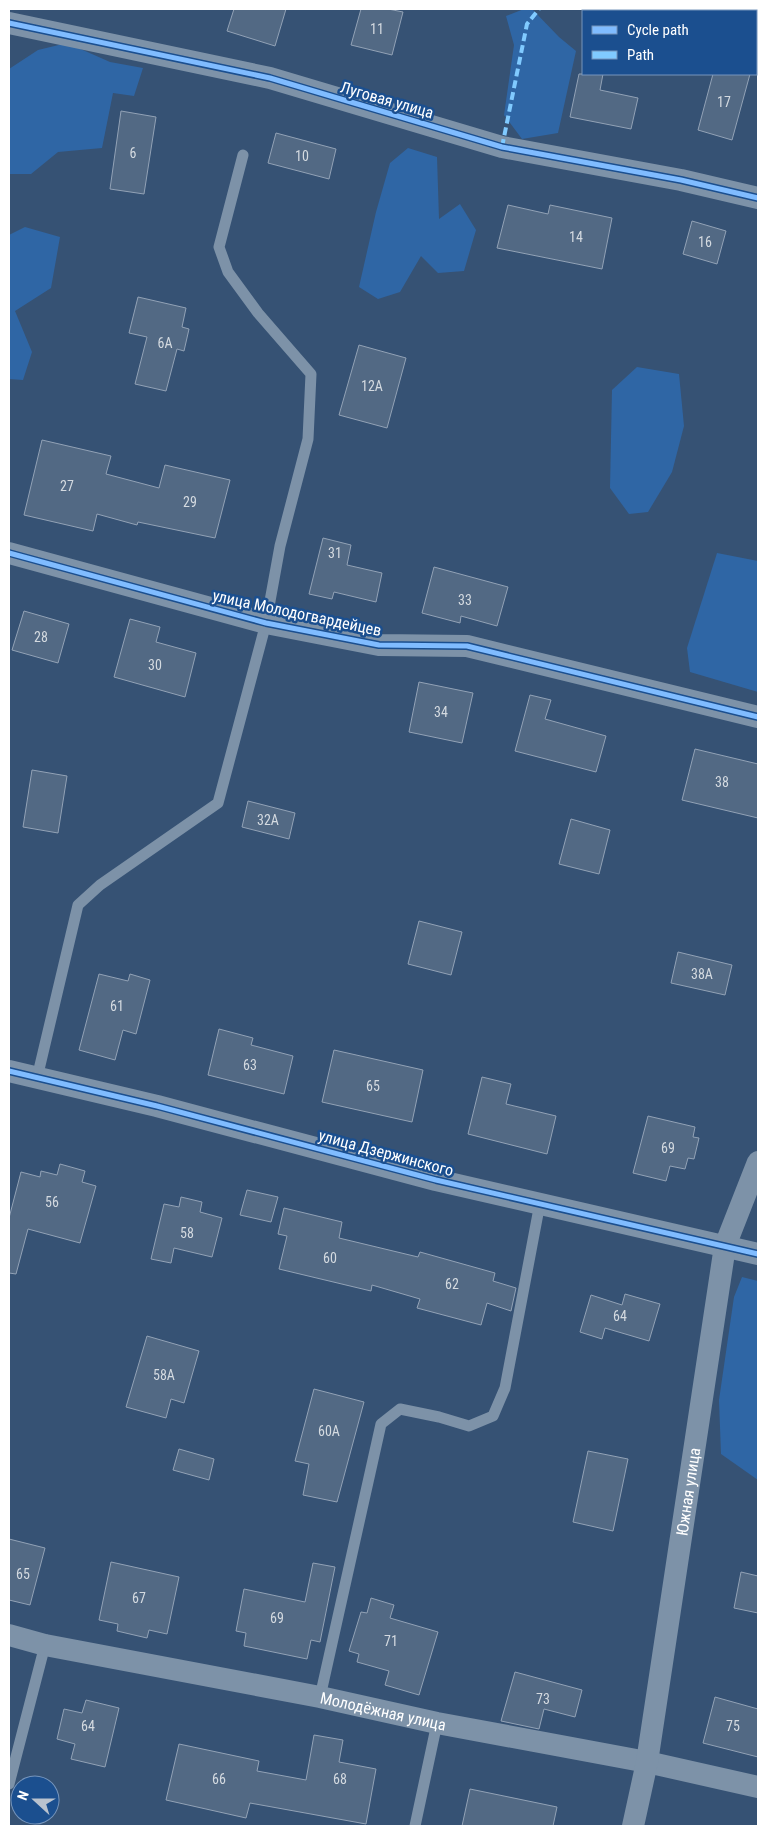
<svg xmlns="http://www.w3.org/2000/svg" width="767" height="1835" font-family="'Roboto Condensed',sans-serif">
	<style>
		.green { fill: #2f66a5 }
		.building { fill: #526984; stroke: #92a2b6 }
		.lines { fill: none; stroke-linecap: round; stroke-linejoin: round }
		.lane { stroke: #7d92a8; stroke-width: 11 }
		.street { stroke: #7d92a8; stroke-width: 22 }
		.quiet { stroke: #80caff; stroke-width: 4; stroke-dasharray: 8 4; stroke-linecap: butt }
		.cycleway-casing { stroke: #1b4f8f; stroke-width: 8 }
		.cycleway { stroke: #80bcff; stroke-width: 5 }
		.labels { text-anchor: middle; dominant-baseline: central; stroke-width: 5; stroke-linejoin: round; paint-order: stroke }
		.number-label { font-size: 14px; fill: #d4dae0 }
		.street-label { font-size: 16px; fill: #fff; stroke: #1b4f8f }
	</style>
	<rect width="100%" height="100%" fill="#365274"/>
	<!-- green -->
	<g class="green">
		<path d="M524 9H532L559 37 576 51 558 133 522 139 504 115 514 45 506 16Z"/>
		<path d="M67 43 110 62 143 68 134 96 113 93 102 148 58 152 31 174H9V69L38 50Z"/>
		<path d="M408 148 437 157 439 219 460 204 476 230 464 271 438 273 421 256 400 292 378 299 359 287 376 212 390 163Z"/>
		<path d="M25 227 60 237 51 288 15 311 32 352 23 380 9 379V235Z"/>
		<path d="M637 367 679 374 684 426 672 472 648 512 629 514 610 488 612 390Z"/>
		<path d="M717 553 758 561V692L690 672 687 648Z"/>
		<path d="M742 1277 758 1281V1480L721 1454 719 1400 734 1297Z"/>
	</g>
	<!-- building -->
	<g class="building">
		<path d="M234 9H286L275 46 227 31Z"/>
		<path d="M361 9H388L403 12 392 55 351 45Z"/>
		<path d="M579 74H603L600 90 638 98 631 129 570 117Z"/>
		<path d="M713 74H750L732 140 698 130Z"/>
		<path d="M121 111 156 117 144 194 110 189Z"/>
		<path d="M276 133 336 149 329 179 268 163Z"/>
		<path d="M508 205 548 214 550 205 612 218 602 269 497 248Z"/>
		<path d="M692 221 726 231 717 264 683 254Z"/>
		<path d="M138 297 186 308 182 327 189 329 184 351 177 349 166 391 135 384 147 337 129 333Z"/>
		<path d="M359 345 406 358 387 428 339 415Z"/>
		<path d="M42 440 111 456 106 474 159 488 165 465 230 480 215 538 138 522 137 525 97 514 93 531 24 515Z"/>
		<path d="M323 538 351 545 347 565 382 573 376 602 334 592 332 599 309 594Z"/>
		<path d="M434 567 508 587 497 626 461 616 460 623 422 613Z"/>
		<path d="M24 611 69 624 58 663 12 650Z"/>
		<path d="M130 619 160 627 156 642 196 653 185 697 114 677Z"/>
		<path d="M419 682 473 693 462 743 409 732Z"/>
		<path d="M530 695 551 700 545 719 606 736 596 772 515 751Z"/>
		<path d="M695 749 758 764V818L682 800Z"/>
		<path d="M32 770 67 776 58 833 23 827Z"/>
		<path d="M248 801 295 813 289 839 242 827Z"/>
		<path d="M571 819 610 830 599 874 559 864Z"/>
		<path d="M419 921 462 932 451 975 408 964Z"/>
		<path d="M678 952 732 965 725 995 671 983Z"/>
		<path d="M99 974 128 981 130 974 150 980 136 1034 123 1030 115 1060 79 1050Z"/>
		<path d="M219 1029 253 1038 251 1045 293 1056 284 1094 208 1075Z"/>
		<path d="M334 1050 423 1070 412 1122 322 1102Z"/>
		<path d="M482 1077 511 1084 506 1104 556 1116 547 1154 468 1134Z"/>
		<path d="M648 1116 695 1127 693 1137 699 1138 694 1159 688 1158 685 1169 670 1166 666 1181 633 1173Z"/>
		<path d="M60 1164 85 1171 82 1182 96 1186 80 1243 28 1229 16 1274 9 1273V1218L21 1172 40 1177 41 1171 57 1175Z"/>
		<path d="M247 1190 278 1197 271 1222 240 1215Z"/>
		<path d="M181 1197 202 1202 200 1212 222 1218 212 1257 174 1248 171 1263 151 1259 164 1204 179 1207Z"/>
		<path d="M284 1208 342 1222 339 1238 418 1257 420 1252 495 1273 493 1281 516 1288 511 1311 487 1303 481 1325 417 1308 420 1299 372 1285 371 1291 279 1269 287 1236 278 1234Z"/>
		<path d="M625 1294 660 1304 649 1341 605 1328 602 1339 580 1332 591 1295 622 1305Z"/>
		<path d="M147 1336 199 1351 184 1403 171 1399 166 1418 126 1407Z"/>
		<path d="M314 1389 364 1402 337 1502 303 1495 309 1464 295 1461Z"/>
		<path d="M179 1449 214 1459 209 1480 173 1470Z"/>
		<path d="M588 1451 628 1459 613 1531 573 1522Z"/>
		<path d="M9 1539 45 1548 30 1605 9 1600Z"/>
		<path d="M111 1562 179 1577 167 1634 149 1630 147 1638 117 1631 118 1624 99 1620Z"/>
		<path d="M313 1563 335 1567 320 1642 311 1640 307 1659 244 1646 246 1633 236 1631 244 1589 305 1602Z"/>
		<path d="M741 1572 758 1576V1613L734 1608Z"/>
		<path d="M371 1598 394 1605 390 1618 438 1632 419 1695 385 1685 389 1671 357 1662 359 1654 349 1651 361 1612 367 1613Z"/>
		<path d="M515 1672 582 1690 575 1717 544 1709 539 1729 501 1721Z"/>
		<path d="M715 1697 758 1709V1757L703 1743Z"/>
		<path d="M86 1700 119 1708 105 1767 71 1759 75 1744 57 1739 64 1709 82 1713Z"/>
		<path d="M314 1735 343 1740 339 1762 376 1769 366 1824 250 1803 246 1818 166 1800 179 1744 259 1761 257 1771 306 1780Z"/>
		<path d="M470 1789 557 1807 553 1826H462Z"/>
	</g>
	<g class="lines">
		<!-- lane -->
		<g class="lane">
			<path d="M37 1078 78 905 100 885 218 803 266 623 280 546 308 439 311 374 258 313 228 272 219 247 243 155"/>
			<path d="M320 1697 381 1424 400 1409 439 1417 469 1426 493 1416 505 1388 540 1203"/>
			<path d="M9 1784 45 1645"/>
			<path d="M415 1826 437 1723"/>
		</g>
		<!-- street -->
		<g class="street">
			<path d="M9 23 270 78 502 147 681 180 758 198"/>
			<path d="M9 553 266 623 379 645 467 646 758 717"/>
			<path d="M9 1071 157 1106 436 1180 758 1254"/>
			<path id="s1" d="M9 1635 45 1645 320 1697 437 1723 647 1762 758 1787"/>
			<path id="s2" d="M633 1826 647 1762 725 1246 758 1162"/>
		</g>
		<!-- quiet -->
		<path class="quiet" d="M502 147 527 24 539 9"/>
		<!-- cycleway casing -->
		<g class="cycleway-casing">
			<g id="cycleway">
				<path d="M9 23 270 78 502 147 681 180 758 198"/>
				<path d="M9 553 266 623 379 645 467 646 758 717"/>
				<path d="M9 1071 157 1106 436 1180 758 1254"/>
			</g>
		</g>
		<!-- cycleway -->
		<use href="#cycleway" class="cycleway"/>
	</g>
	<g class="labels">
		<!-- number labels -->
		<g class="number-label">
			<text x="377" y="29">11</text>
			<text x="724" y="102">17</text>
			<text x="133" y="153">6</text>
			<text x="302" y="156">10</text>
			<text x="576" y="237">14</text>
			<text x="705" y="242">16</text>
			<text x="165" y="343">6А</text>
			<text x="372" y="386">12А</text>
			<text x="67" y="486">27</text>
			<text x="190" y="502">29</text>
			<text x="335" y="553">31</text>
			<text x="465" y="600">33</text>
			<text x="41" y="637">28</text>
			<text x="155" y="665">30</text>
			<text x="441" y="712">34</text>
			<text x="722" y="782">38</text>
			<text x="268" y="820">32А</text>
			<text x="702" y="974">38А</text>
			<text x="117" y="1006">61</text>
			<text x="250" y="1065">63</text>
			<text x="373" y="1086">65</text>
			<text x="668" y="1148">69</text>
			<text x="52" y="1202">56</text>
			<text x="187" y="1233">58</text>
			<text x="330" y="1258">60</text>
			<text x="452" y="1284">62</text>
			<text x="620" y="1316">64</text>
			<text x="164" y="1375">58А</text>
			<text x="329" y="1431">60А</text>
			<text x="23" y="1574">65</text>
			<text x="139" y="1598">67</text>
			<text x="277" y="1618">69</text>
			<text x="391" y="1641">71</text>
			<text x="543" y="1699">73</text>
			<text x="88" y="1726">64</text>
			<text x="733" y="1726">75</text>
			<text x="219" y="1779">66</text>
			<text x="340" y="1779">68</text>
		</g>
		<!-- street labels -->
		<g class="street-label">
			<text transform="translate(387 100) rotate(16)">Луговая улица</text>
			<text transform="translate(297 613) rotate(12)">улица Молодогвардейцев</text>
			<text transform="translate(386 1153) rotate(15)">улица Дзержинского</text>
			<text stroke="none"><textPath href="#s2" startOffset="339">Южная улица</textPath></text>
			<text stroke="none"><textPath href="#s1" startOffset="382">Молодёжная улица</textPath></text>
		</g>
	</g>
	<!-- border -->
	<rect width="767" height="1835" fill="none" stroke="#ffffff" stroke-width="20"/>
	<!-- legend -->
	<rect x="582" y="10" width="175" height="65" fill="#1b4f8f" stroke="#7695bc"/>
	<rect x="592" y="26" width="25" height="8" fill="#80bcff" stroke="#7695bc"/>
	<text x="627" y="35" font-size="15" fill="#ffffff">Cycle path</text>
	<rect x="592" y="51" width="25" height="8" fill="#80caff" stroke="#7695bc"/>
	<text x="627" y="60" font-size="15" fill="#ffffff">Path</text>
	<!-- north arrow -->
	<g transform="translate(35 1800) rotate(291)"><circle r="24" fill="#1b4f8f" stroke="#7695bc"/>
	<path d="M0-4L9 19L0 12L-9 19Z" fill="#b9c2ce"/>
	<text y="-8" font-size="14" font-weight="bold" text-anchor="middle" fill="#ffffff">N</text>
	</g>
</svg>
